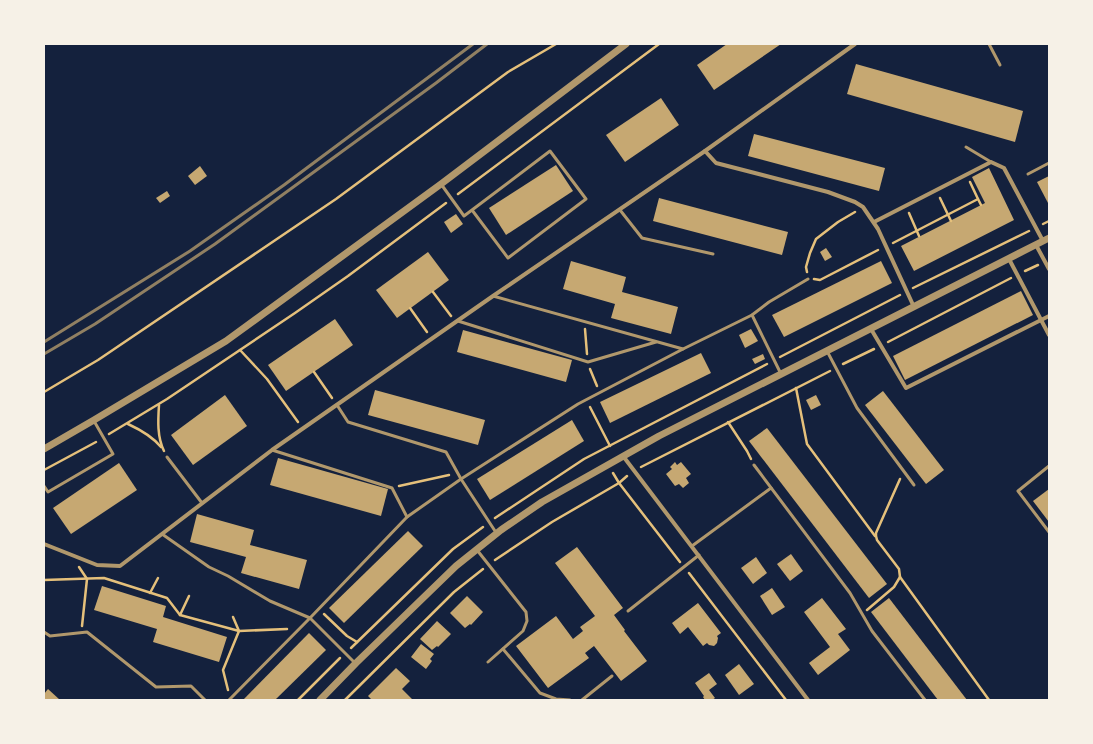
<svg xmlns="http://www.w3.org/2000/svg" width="1093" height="744" font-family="Spectral,serif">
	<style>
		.building { fill: #c6a872 }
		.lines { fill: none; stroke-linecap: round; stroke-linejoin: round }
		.path { stroke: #e5c07b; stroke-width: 2.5 }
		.service { stroke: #b1986c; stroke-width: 3 }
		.minor { stroke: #b1986c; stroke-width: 4 }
		.tertiary { stroke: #b1986c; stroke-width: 7 }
		.rail { stroke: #918062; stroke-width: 3 }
	</style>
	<rect width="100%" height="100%" fill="#14213d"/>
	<!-- building -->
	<g class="building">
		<path d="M727 44H781L714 90 697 65Z"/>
		<path d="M856 64 1023 111 1015 142 847 94Z"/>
		<path d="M661 98 679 125 625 162 606 135Z"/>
		<path d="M754 134 885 168 879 191 748 156Z"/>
		<path d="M556 165 573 191 506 235 489 208Z"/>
		<path d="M200 166 207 176 195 185 188 176Z"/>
		<path d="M989 168 1014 220 914 271 901 246 985 203 972 177Z"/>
		<path d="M1049 176V203H1048L1037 182Z"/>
		<path d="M167 191 170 196 160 203 156 198Z"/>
		<path d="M659 198 788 232 782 255 653 221Z"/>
		<path d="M456 214 463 224 451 233 444 222Z"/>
		<path d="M826 248 832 257 825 261 820 252Z"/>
		<path d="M428 252 449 280 397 318 376 290Z"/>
		<path d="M571 261 626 277 622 292 678 307 671 334 611 318 615 304 563 289Z"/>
		<path d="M881 261 892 283 784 337 772 315Z"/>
		<path d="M1021 291 1033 315 905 380 893 356Z"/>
		<path d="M335 319 353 345 286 391 268 365Z"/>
		<path d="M751 329 758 341 745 348 739 335Z"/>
		<path d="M463 330 572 360 566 382 457 352Z"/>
		<path d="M701 353 711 373 610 423 600 402Z"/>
		<path d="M763 354 765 359 755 364 752 359Z"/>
		<path d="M375 390 485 420 478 445 368 415Z"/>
		<path d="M883 391 944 470 926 484 865 405Z"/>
		<path d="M225 395 247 426 193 465 171 435Z"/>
		<path d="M816 395 821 405 811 410 806 400Z"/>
		<path d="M572 420 584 441 490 500 477 479Z"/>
		<path d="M767 428 887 584 869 598 749 441Z"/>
		<path d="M278 458 388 489 381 516 270 485Z"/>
		<path d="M675 462 677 465 681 462 691 474 686 478 689 483 683 488 679 484 675 486 666 474 672 469 670 467Z"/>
		<path d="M119 463 137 490 71 534 53 508Z"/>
		<path d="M1049 489V522L1033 501Z"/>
		<path d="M197 514 254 530 250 545 307 560 299 589 241 573 246 557 190 542Z"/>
		<path d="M408 531 423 546 344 623 329 608Z"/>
		<path d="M577 547 623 608 614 615 625 630 624 631 647 661 621 681 594 646 585 653 589 658 548 688 516 646 556 616 573 639 583 631 580 627 595 616 555 563Z"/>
		<path d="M791 554 803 571 790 581 777 564Z"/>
		<path d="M756 557 767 573 753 584 741 568Z"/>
		<path d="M102 586 166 606 163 617 227 637 219 662 153 642 157 629 94 610Z"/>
		<path d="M772 588 785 607 772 615 760 596Z"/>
		<path d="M467 596 483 612 471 625 470 624 465 628 450 613Z"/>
		<path d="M822 598 846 629 838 634 850 650 818 675 809 663 830 647 804 612Z"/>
		<path d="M889 598 967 700H938L871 612Z"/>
		<path d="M698 603 721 633 717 636 718 638 717 643 714 646 709 645 707 643 703 646 688 627 680 634 672 623Z"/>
		<path d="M437 621 451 634 438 647 437 646 432 650 420 639Z"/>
		<path d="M309 633 326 650 275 700H243Z"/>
		<path d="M421 644 434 654 430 659 432 661 426 669 411 657Z"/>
		<path d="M739 664 754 684 739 695 725 675Z"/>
		<path d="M396 668 410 681 402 689 413 700H372L368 696Z"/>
		<path d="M709 673 717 684 709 690 715 698 712 700H705L703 697 704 696 695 683Z"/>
		<path d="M48 689 60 700H44V694Z"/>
	</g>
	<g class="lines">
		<!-- path -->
		<g class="path">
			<path d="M458 194 659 44"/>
			<path d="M940 198 951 221"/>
			<path d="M978 199 981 205"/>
			<path d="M909 213 919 236"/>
			<path d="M1043 224 1049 221"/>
			<path d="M893 243 978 199 970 182"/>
			<path d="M1025 271 1038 265"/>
			<path d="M807 272 806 267 810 253 816 239 838 222 855 212"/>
			<path d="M814 279 820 280 878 250"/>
			<path d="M913 288 1029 231"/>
			<path d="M433 292 451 316"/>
			<path d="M410 308 427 332"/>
			<path d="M585 329 587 354"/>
			<path d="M888 342 1011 278"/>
			<path d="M240 350 267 379 298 422"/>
			<path d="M780 357 900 295"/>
			<path d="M843 364 874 349"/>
			<path d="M590 369 597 386"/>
			<path d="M314 372 332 398"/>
			<path d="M796 388 807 444 875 536"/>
			<path d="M44 392 98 360 336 199 508 72 556 44"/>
			<path d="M159 405C158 420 157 437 164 451"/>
			<path d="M590 407 610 446"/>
			<path d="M728 422 747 451 751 459"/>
			<path d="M128 424C141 430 152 436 161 447"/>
			<path d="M109 434 167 399 295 313 348 276 446 203"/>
			<path d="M641 467 830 371"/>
			<path d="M44 470 96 442"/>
			<path d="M613 473 619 483 680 562"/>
			<path d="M399 486 449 475"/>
			<path d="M495 518 584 459 767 364"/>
			<path d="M495 560 552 522 619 483 627 476"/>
			<path d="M79 567 87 579 82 626"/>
			<path d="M689 573 786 700"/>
			<path d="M900 577 989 700"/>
			<path d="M44 580 104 578 167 598 180 615 239 631 287 629"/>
			<path d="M150 593 158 578"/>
			<path d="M867 610 894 587 900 577 899 569 877 540 876 536V533L900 479"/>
			<path d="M324 614 347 636 357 642"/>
			<path d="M180 615 189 596"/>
			<path d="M351 648 453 549 483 527"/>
			<path d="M228 690 223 670 239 631 233 617"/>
			<path d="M298 700 340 658"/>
			<path d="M345 700 454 592 483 569"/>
		</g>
		<!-- service -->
		<g class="service">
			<path d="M989 44 1000 65"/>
			<path d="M966 147 991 162"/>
			<path d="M1028 174 1049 163"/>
			<path d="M441 184 464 216 472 210 550 151 586 199 508 258 472 210"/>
			<path d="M620 210 642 238 713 254"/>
			<path d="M493 296 683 349 752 315 769 302 808 279"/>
			<path d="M752 315 781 374"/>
			<path d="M458 321 588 362 656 342"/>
			<path d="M827 351 857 408 914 485"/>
			<path d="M337 405 348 422 446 452 461 479 497 534"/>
			<path d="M272 450 392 488 407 517"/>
			<path d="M167 457 202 503"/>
			<path d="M754 465 850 593 872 631 925 700"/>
			<path d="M1049 466 1018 491 1049 532"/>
			<path d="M44 486 48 492 113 454 94 421"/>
			<path d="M162 534 209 567 228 576 270 601 310 618 407 517 461 479 578 404 683 349"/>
			<path d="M692 546 771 488"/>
			<path d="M477 550 526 612 527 621 523 631 488 662"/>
			<path d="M628 611 699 555"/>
			<path d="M44 632 50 636 87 632 156 687 191 686 205 700"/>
			<path d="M503 649 540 693 556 699 570 700"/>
			<path d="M229 700 310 618 355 663"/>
			<path d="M582 700 612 676"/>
		</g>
		<!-- minor -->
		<g class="minor">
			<path d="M705 151 716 163 828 192 855 202 863 207 878 229 914 307"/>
			<path d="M874 222 991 162 1004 168 1043 241"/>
			<path d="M1036 245 1049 269"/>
			<path d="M1009 259 1049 335"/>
			<path d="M871 329 906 388 1049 316"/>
			<path d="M623 456 808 700"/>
			<path d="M44 544 97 565 120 566 272 450 493 296 705 151 855 44"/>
		</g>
		<!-- tertiary -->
		<g class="tertiary">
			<path d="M44 449 94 420 226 341 441 184 626 44"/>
			<path d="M320 700 356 663 456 566 501 530 542 502 659 436 1049 238"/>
		</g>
		<!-- rail -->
		<g class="rail">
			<path d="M44 342 190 251 284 185 473 44"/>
			<path d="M44 354 95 324 215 244 436 83 487 44"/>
		</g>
	</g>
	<!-- border -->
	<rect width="1093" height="744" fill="none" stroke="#f6f1e7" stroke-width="90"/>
</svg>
